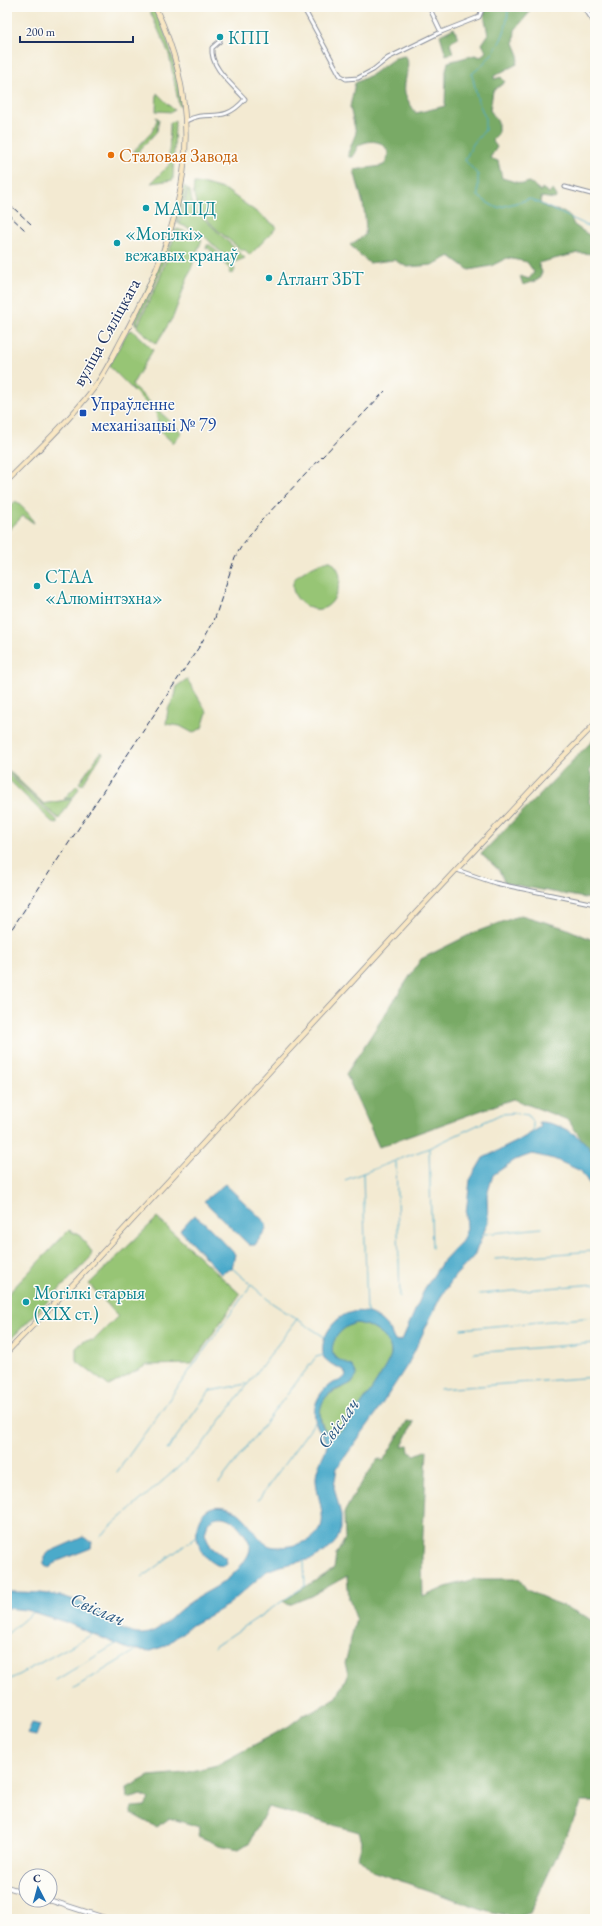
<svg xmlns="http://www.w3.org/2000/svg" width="602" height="1926" font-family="'EB Garamond',serif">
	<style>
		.green { fill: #97c574; stroke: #597a69 }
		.forest { fill: #79aa66; stroke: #4a6c62 }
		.water { fill: #4baaca; stroke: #336c94; fill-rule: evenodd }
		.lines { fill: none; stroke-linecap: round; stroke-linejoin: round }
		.stream { stroke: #4baaca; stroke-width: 1 }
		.minor-casing { stroke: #878c98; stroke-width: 5 }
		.tertiary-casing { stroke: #878c98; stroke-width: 6 }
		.secondary-casing { stroke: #878c98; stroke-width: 6 }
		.minor { stroke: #fff; stroke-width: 3 }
		.tertiary { stroke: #fff; stroke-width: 4 }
		.secondary { stroke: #f9e7c3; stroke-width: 4.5 }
		.rail { stroke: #1b2f5e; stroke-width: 1; stroke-dasharray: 6 3; stroke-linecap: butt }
		.culture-dot { fill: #0f9aa8; stroke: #fdfcf7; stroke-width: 1.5 }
		.food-dot { fill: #e8710a; stroke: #fdfcf7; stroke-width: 1.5 }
		.transit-dot { fill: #1a4fb4; stroke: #fdfcf7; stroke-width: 1.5 }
		.labels { text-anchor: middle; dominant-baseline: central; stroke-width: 3; stroke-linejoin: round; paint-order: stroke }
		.culture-label { font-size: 18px; fill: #0d838f; stroke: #fdfcf7; text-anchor: start }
		.food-label { font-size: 18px; fill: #c56008; stroke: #fdfcf7; text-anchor: start }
		.street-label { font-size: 18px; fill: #1b2f5e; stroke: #fdfcf7 }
		.transit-label { font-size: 18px; fill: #164399; stroke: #fdfcf7; text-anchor: start }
		.water-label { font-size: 19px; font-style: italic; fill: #2c5a84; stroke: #fdfcf7 }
	</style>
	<rect width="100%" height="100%" fill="#fdfcf7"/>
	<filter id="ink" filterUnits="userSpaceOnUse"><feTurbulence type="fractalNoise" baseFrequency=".025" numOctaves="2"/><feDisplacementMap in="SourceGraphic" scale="8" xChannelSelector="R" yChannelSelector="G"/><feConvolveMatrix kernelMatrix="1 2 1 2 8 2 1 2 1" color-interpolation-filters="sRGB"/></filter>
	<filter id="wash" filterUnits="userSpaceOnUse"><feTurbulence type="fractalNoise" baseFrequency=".012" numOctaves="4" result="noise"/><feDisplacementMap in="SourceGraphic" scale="16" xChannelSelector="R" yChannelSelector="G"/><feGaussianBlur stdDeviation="0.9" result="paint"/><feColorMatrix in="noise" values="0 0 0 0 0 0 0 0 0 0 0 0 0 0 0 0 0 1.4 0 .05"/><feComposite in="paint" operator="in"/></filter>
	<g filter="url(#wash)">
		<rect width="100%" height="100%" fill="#f3ead2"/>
		<!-- green -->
		<g class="green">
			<path d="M148 7H153C169 37 177 70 182 104L179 106 169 54Z"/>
			<path d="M157 93 174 110 172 112 156 111Z"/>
			<path d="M156 117 159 119 157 131 138 152H133L152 132 157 120Z"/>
			<path d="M175 120 173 180 151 183 169 165 170 123Z"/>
			<path d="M194 183 205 184 226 190 277 227 250 255 245 250H241C222 233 189 212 194 183Z"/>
			<path d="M184 186 187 188 177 223 175 216Z"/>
			<path d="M188 189 190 191 192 202 197 212 245 258 232 263 201 233 179 224Z"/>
			<path d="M175 229 157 279 136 325 134 321 171 231Z"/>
			<path d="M177 229 193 234 202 240 201 242 173 317 156 344 137 327 159 280Z"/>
			<path d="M207 245H210L235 269 233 274 229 273 231 270 208 248 206 249Z"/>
			<path d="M132 330 153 350 132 385 182 433 173 443 154 425 158 422 156 413 109 366 128 331Z"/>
			<path d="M16 501 29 514 34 523 23 516 7 532V509Z"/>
			<path d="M331 561C340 569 342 577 338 589 325 635 274 591 300 574 309 568 320 561 331 561Z"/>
			<path d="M187 679 207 712 202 728 193 733 180 726 166 724 168 709 175 696 177 686Z"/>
			<path d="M101 752 103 753 82 785 79 783Z"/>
			<path d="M7 769 43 803H41L7 771Z"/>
			<path d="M7 773 57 820V823L52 822 7 778Z"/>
			<path d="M77 785 79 788 73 798 64 799Z"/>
			<path d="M72 799 59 819 42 804Z"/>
			<path d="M157 1218 240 1294 192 1364 147 1365 109 1386 76 1361V1348L84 1341 94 1340 118 1316 89 1284Z"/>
			<path d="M69 1230 80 1236 92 1252 90 1258 8 1342 7 1295Z"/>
			<path d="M356 1323C371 1325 392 1337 391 1354 390 1364 348 1427 338 1433 336 1435 335 1435 332 1435 326 1432 323 1427 321 1420 314 1393 339 1392 354 1381L353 1367C347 1364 337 1362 334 1356 325 1342 344 1325 356 1323Z"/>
		</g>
		<!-- forest -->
		<g class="forest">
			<path d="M487 7H529V13L515 30 514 43 519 55 517 64 494 76V79L501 77 505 82 493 91 490 110 498 122V134L492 140 497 147 490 158 498 161 502 178 523 184 529 182 541 191 542 188 549 193 553 190 557 196 555 199 541 197 540 203 549 209 561 211 570 216 574 225 595 239V254L578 253 538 263 542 272 538 280 523 285 520 276 529 279 534 272 527 262 507 258 491 266 469 270 450 256 432 265 407 267 394 260 369 263 350 245 365 235C368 213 359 191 354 170L381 166 385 164C386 161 388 157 388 154 386 139 367 139 358 146L353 157H349L348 153 356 133 350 107 355 83 371 75 395 58 404 56 407 58C410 70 403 81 405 93 407 100 412 107 416 113L445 106 446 71 448 62 475 55 481 57 486 51 482 44 488 35 484 14Z"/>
			<path d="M454 28 458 38 453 40 450 44 453 53 446 55 440 35Z"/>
			<path d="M595 738V763L589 770 593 778 589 802 595 807V900L505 883 499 870 481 854Z"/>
			<path d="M521 915 565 928 595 941V1158L568 1120 513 1099 379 1147 346 1074 421 959 473 933Z"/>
			<path d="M407 1421 414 1422 402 1446 408 1445 409 1452 415 1455 427 1450 422 1555 423 1597 446 1587 474 1579H519L527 1590 585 1616 595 1623V1802H582L530 1913 517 1917 491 1912 372 1871 358 1857 362 1842 359 1832 268 1807 250 1842 239 1849 219 1845 198 1836 200 1827 169 1818 156 1827 132 1814V1807L145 1806 149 1799 142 1795 128 1799 127 1788 149 1776 184 1773 217 1765 289 1726 303 1715 314 1711 337 1697 348 1673 345 1664 356 1618 349 1599 347 1576 311 1596 289 1605 283 1601 334 1569 336 1555 345 1539 344 1513 356 1491 378 1459 383 1461Z"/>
		</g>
		<!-- water -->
		<g class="water">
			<path d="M539 1122C558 1122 589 1138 595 1159 598 1169 595 1183 595 1193L581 1171 554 1159 532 1154 515 1160 493 1175 487 1195 488 1222 474 1256 455 1276 440 1298 408 1364 373 1418 337 1468 334 1487 341 1515V1529L337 1540 329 1549 312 1559 280 1566 267 1571 228 1605 192 1625 165 1646 151 1651 128 1649 65 1622 26 1610 7 1608V1592C37 1592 66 1593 92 1608 107 1616 119 1632 137 1634 158 1636 170 1617 185 1606 207 1589 225 1587 243 1563 247 1557 251 1552 250 1544 243 1528 225 1507 208 1522L205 1534 211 1547 226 1558 227 1563 223 1566C197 1565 186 1520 210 1508 214 1506 220 1506 225 1507 252 1512 255 1548 277 1547 297 1547 326 1539 322 1514 321 1502 316 1491 316 1478 316 1465 325 1456 327 1444 326 1438 321 1433 318 1428 310 1412 316 1394 331 1384 337 1381 343 1381 346 1375L344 1370 331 1364 324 1358C321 1348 323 1340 328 1331 344 1305 372 1305 390 1330 392 1334 393 1338 395 1341L402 1340 425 1288 443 1261 462 1241 467 1229 466 1213 470 1180 483 1158 516 1142 541 1127ZM357 1323C371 1325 392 1337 391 1354 390 1364 348 1427 338 1433 336 1435 335 1435 332 1435 316 1429 317 1404 329 1394 337 1387 353 1387 357 1375L353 1367 334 1357C327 1342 343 1325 357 1323Z"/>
			<path d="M225 1184 266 1223V1229L255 1245H249L204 1201Z"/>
			<path d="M194 1215 205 1223 235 1254 232 1268 221 1274 180 1230Z"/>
			<path d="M83 1537 92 1542 91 1548 58 1561 49 1568 44 1564V1557L49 1552Z"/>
			<path d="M32 1723 40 1725 36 1736 27 1734Z"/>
		</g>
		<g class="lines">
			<!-- stream -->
			<g class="stream">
				<path d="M508 7C508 37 494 55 472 74L478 101 485 117V130L473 144 465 160 478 175V196L488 203 497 208 530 199 595 229"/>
				<path d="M429 1149 432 1248"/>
				<path d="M396 1162 400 1297"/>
				<path d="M363 1173 367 1314"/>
				<path d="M345 1180 429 1148 501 1114 517 1113 528 1115 533 1123V1131"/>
				<path d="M484 1234 542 1228"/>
				<path d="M495 1259 593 1251 595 1258"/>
				<path d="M232 1268 272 1303 326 1338"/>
				<path d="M479 1294 595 1284"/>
				<path d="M461 1329 595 1317"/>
				<path d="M474 1353 595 1343"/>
				<path d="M440 1389 595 1377"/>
				<path d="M167 1450 210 1391 246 1384"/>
				<path d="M117 1472 251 1285"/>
				<path d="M219 1483 316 1357 324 1355"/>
				<path d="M258 1500 315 1422"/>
				<path d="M100 1536 199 1449 297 1319"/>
				<path d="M142 1577 197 1536"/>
				<path d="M7 1634 33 1612"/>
				<path d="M214 1647 305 1586 304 1561"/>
				<path d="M56 1680 116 1644"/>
				<path d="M7 1681 93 1634"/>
				<path d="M74 1688 135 1651"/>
			</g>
		</g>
	</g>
	<g filter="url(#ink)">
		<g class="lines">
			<!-- minor casing -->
			<g class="minor-casing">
				<g id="minor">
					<path d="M303 7 340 75 346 79 358 78 373 70 388 58 441 32 479 17 483 7"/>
					<path d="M429 7 441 32"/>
					<path d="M584 7 595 24"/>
					<path d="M186 121C209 108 222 126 245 99 233 85 210 68 212 48L220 41"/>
					<path d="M565 187 595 195"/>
					<path d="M457 870 495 883 595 904"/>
				</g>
			</g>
			<!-- tertiary casing -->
			<g class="tertiary-casing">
				<g id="tertiary">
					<path d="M7 1887 26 1893"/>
					<path d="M49 1900 108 1919"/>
				</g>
			</g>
			<!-- secondary casing -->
			<g class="secondary-casing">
				<g id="secondary">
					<path d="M7 481C37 451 68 422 94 388 107 371 116 349 127 330 185 224 210 120 155 7"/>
					<path d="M7 1352 78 1279 424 904 546 774 595 724"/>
				</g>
			</g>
			<!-- minor -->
			<use href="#minor" class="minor"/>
			<!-- tertiary -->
			<use href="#tertiary" class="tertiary"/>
			<!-- secondary -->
			<use href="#secondary" class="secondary"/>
			<!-- rail -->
			<g class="rail">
				<path d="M7 202 31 224"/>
				<path d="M7 213 25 230"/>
				<path d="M7 936 199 647 214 621 235 557 243 544 261 521 385 391"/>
			</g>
		</g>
	</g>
	<!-- markers -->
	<g class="culture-dot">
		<circle cx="220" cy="37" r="4"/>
		<circle cx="146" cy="208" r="4"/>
		<circle cx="117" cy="243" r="4"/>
		<circle cx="269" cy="278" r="4"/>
		<circle cx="37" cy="586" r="4"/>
		<circle cx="26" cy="1302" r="4"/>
	</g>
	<circle class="food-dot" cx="111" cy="155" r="4"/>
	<rect class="transit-dot" x="79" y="409" width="8" height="8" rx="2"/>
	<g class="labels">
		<!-- culture labels -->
		<g class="culture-label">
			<text x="228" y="37">КПП</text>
			<text x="154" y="208">МАПІД</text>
			<text x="125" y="233">«Могілкі»<tspan x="125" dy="21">вежавых кранаў</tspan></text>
			<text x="277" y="278">Атлант ЗБТ</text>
			<text x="45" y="576">СТАА<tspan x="45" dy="21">«Алюмінтэхна»</tspan></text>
			<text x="34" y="1292">Могілкі старыя<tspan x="34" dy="21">(XIX ст.)</tspan></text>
		</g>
		<!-- food labels -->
		<g class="food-label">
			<text x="119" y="155">Сталовая Завода</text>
		</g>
		<!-- street labels -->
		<g class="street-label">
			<text transform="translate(106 332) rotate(-61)">вуліца Сяліцкага</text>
		</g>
		<!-- transit labels -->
		<g class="transit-label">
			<text x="91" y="403">Упраўленне<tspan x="91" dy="21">механізацыі № 79</tspan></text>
		</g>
		<!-- water labels -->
		<g class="water-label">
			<text transform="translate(338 1423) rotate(-54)">Свіслач</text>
			<text transform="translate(98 1609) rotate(23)">Свіслач</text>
		</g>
	</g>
	<!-- margin -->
	<rect width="602" height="1926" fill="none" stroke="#fdfcf7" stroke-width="24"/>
	<!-- north arrow -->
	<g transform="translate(38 1888) rotate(354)"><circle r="19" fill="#fdfcf7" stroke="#a3aaba"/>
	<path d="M0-3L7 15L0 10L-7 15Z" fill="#1f6fb2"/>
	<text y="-6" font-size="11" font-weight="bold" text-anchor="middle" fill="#1b2f5e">С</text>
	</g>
	<!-- scale -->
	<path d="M20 36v6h113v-6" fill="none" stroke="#1b2f5e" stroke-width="2"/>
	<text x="26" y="36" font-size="12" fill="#1b2f5e" stroke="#fdfcf7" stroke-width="3" paint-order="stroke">200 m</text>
</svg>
